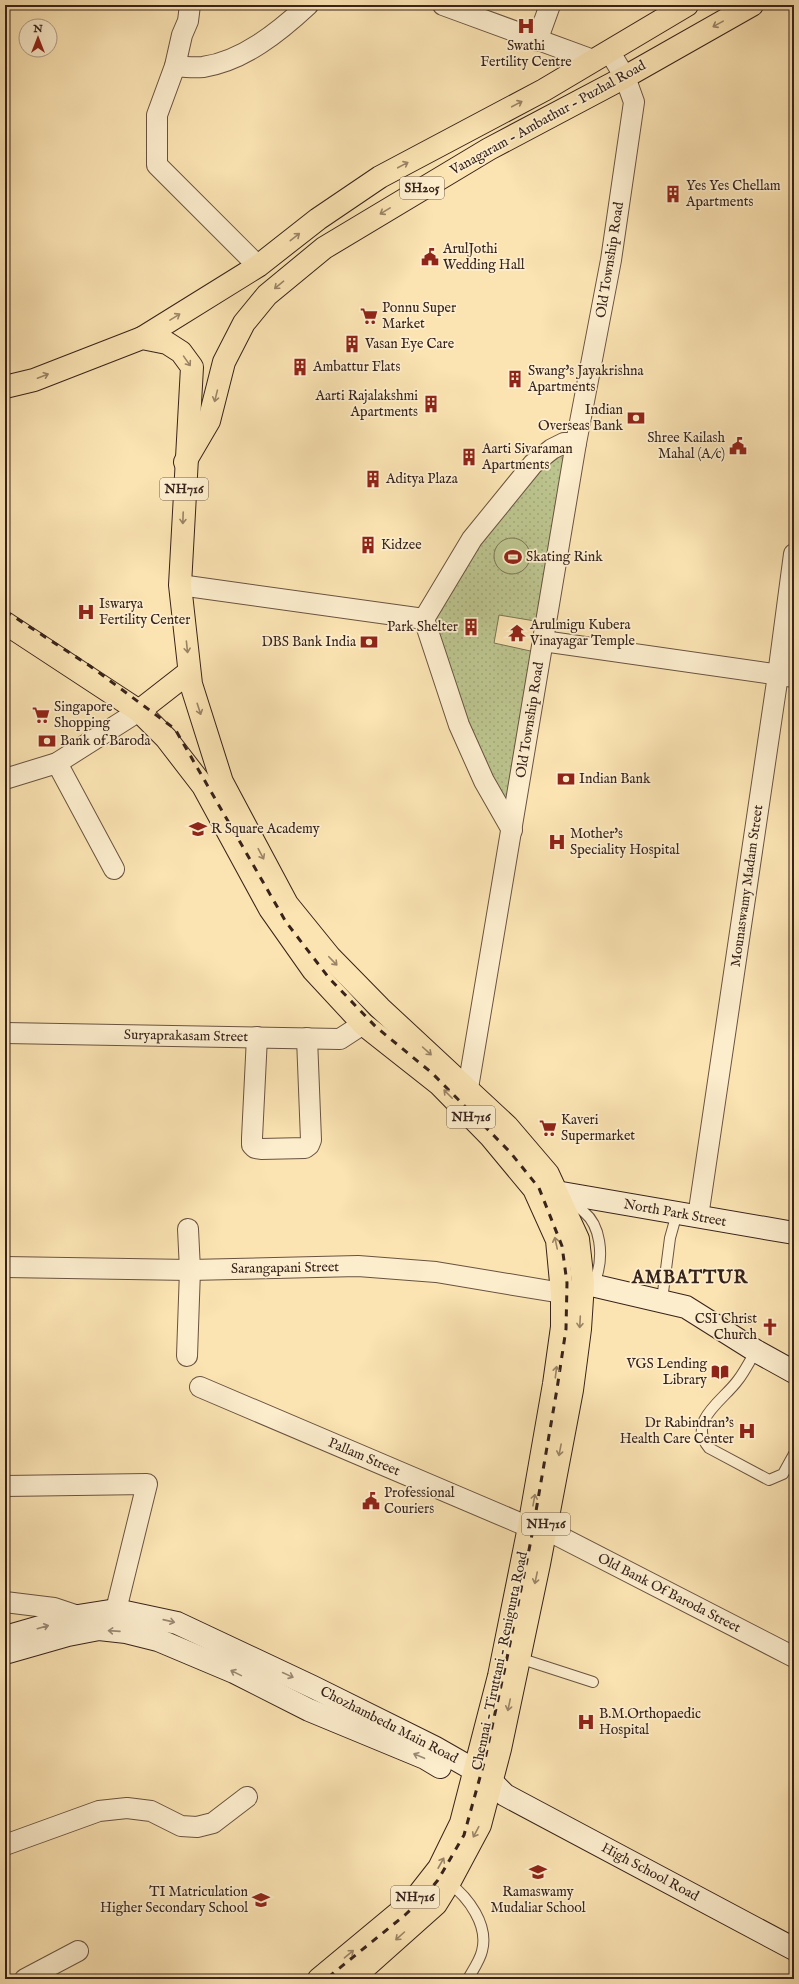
<svg xmlns="http://www.w3.org/2000/svg" width="799" height="1984" font-family="'IM FELL English',serif">
	<style>
		.park { fill: url(#park-dots); stroke: #7a7454 }
		.garden { fill: #bcc48e; stroke: #7a7454 }
		.lines { fill: none; stroke-linecap: round; stroke-linejoin: round }
		.lane-casing { stroke: #695341; stroke-width: 12 }
		.street-casing { stroke: #695341; stroke-width: 22 }
		.secondary-casing { stroke: #38231b; stroke-width: 24 }
		.primary-casing { stroke: #38231b; stroke-width: 24 }
		.highway-casing { stroke: #38231b; stroke-width: 24 }
		.lane { stroke: #fcedcd; stroke-width: 10 }
		.street { stroke: #fcedcd; stroke-width: 20 }
		.secondary { stroke: #fcedcd; stroke-width: 22 }
		.primary { stroke: #fbe3b2; stroke-width: 22 }
		.highway { stroke: #fbe3b2; stroke-width: 22 }
		.rail { stroke: #38231b; stroke-width: 3; stroke-dasharray: 7 7; stroke-linecap: butt }
		.oneway { stroke: #9a8366 }
		.oneway2 { stroke: #9a8874 }
		.labels { text-anchor: middle; dominant-baseline: central; stroke-width: 3.5; stroke-linejoin: round; paint-order: stroke }
		.shield { fill: #fcedcd; stroke: #736050; stroke-width: 1 }
		.shield-label { font-size: 13px; font-weight: bold; fill: #38231b }
		.poi-label { font-size: 14px; fill: #38231b; stroke: #fcedcd; text-anchor: start }
		.street-label { font-size: 14px; fill: #38231b; stroke: #fcedcd }
		.district-label { font-size: 18px; font-weight: bold; letter-spacing: 1px; fill: #38231b; stroke: #fcedcd }
	</style>
	<defs>
		<pattern id="park-dots" width="8" height="8" patternUnits="userSpaceOnUse"><rect width="8" height="8" fill="#bcc48e"/><path d="M2 2h.1M6 6h.1" fill="none" stroke="#a2a87a" stroke-width="1.8" stroke-linecap="round"/></pattern>
	</defs>
	<rect width="100%" height="100%" fill="#fbe3b2"/>
	<filter id="stains"><feTurbulence type="fractalNoise" baseFrequency=".005" numOctaves="4"/><feColorMatrix values="0 0 0 0 .2 0 0 0 0 .09 0 0 0 0 .02 0 0 0 .5 -.17"/></filter>
	<radialGradient id="worn" r=".72"><stop offset=".6" stop-color="#630" stop-opacity="0"/><stop offset="1" stop-color="#630" stop-opacity=".3"/></radialGradient>
	<!-- park -->
	<path class="park" d="M560 451 569 458 541 622 499 615 494 643 535 652 507 812 486 775 432 617 476 542 536 465Z"/>
	<!-- garden -->
	<circle class="garden" cx="512" cy="556" r="18"/>
	<g class="lines">
		<!-- lane casing -->
		<g class="lane-casing">
			<g id="lane">
				<path d="M566 1199C572 1203 579 1207 584 1212 601 1226 603 1255 597 1275L585 1282"/>
				<path d="M662 1300 670 1238 677 1213"/>
				<path d="M756 1351C750 1360 745 1371 738 1380 724 1400 686 1421 709 1448L769 1480 783 1474 794 1454"/>
				<path d="M519 1658 593 1682"/>
				<path d="M449 1883C468 1897 489 1925 482 1951 480 1960 473 1970 468 1979"/>
			</g>
		</g>
		<!-- street casing -->
		<g class="street-casing">
			<g id="street">
				<path d="M190 5 188 21 182 35 175 66 157 115V165L258 266"/>
				<path d="M443 5 593 60"/>
				<path d="M537 41 550 5"/>
				<path d="M175 66C184 67 194 68 203 67 243 61 279 32 308 5"/>
				<path d="M180 585 424 619"/>
				<path d="M543 641 794 677"/>
				<path d="M57 763 114 869"/>
				<path d="M5 779 57 763 139 711"/>
				<path d="M512 830 484 781 459 725 424 619 472 539 533 464 552 449 564 443H576"/>
				<path d="M5 1033 340 1039 363 1024"/>
				<path d="M257 1037 252 1138V1145L255 1148 261 1149 305 1148 309 1145 311 1140 307 1038"/>
				<path d="M468 1088 576 443 611 260 634 102 625 77 609 51"/>
				<path d="M698 1217 778 675 794 554"/>
				<path d="M5 1267 190 1270 358 1266 436 1272 562 1293"/>
				<path d="M187 1356 190 1270 188 1229"/>
				<path d="M200 1387 529 1527"/>
				<path d="M5 1486 147 1484 116 1610"/>
				<path d="M545 1529 794 1657"/>
				<path d="M5 1602 54 1608 78 1616"/>
				<path d="M5 1845 99 1811 127 1808 151 1811 181 1826 197 1827 213 1823 247 1797"/>
				<path d="M25 1979 78 1951"/>
			</g>
		</g>
		<!-- secondary casing -->
		<g class="secondary-casing">
			<g id="secondary">
				<path d="M556 1192 794 1233"/>
				<path d="M583 1283 686 1307 756 1351 794 1372"/>
				<path d="M5 1637 78 1616 116 1610 177 1623 313 1687 434 1747 476 1771 492 1782 505 1795 794 1949"/>
				<path d="M5 1653 68 1635 99 1629 126 1632 158 1640 234 1672 309 1710 425 1758 440 1767"/>
			</g>
		</g>
		<!-- primary casing -->
		<g class="primary-casing">
			<g id="primary">
				<path d="M142 338 258 266 318 219 380 177 544 90 687 5"/>
				<path d="M185 462 209 421 224 362 244 323 267 295 324 248 489 149 625 77 752 5"/>
			</g>
		</g>
		<!-- highway casing -->
		<g class="highway-casing">
			<g id="highway">
				<path d="M5 387 34 380 142 338 167 343 181 352 192 367 180 585 191 684 222 782 287 904 330 957 380 1008 507 1126 548 1174 578 1239 583 1283 580 1329 572 1390 539 1564 500 1749 480 1825 449 1883 436 1904 352 1979"/>
				<path d="M5 623 139 711 166 738 203 786 270 909 313 970 363 1024 439 1084 490 1136 534 1189 557 1240 562 1293V1327L554 1384 529 1527 499 1676 461 1823 439 1868 414 1900 319 1979"/>
				<path d="M139 711 189 672"/>
			</g>
		</g>
		<!-- lane -->
		<use href="#lane" class="lane"/>
		<!-- street -->
		<use href="#street" class="street"/>
		<!-- secondary -->
		<use href="#secondary" class="secondary"/>
		<!-- primary -->
		<use href="#primary" class="primary"/>
		<!-- highway -->
		<use href="#highway" class="highway"/>
		<!-- rail -->
		<path class="rail" d="M5 611 90 666 175 729 286 922 329 978 376 1027 432 1073 510 1152 539 1188 562 1246 567 1283 566 1329 557 1389 531 1540 506 1663 485 1759 464 1835 438 1880 423 1898 405 1915 326 1979"/>
	</g>
	<!-- one-way arrows -->
	<defs><path id="oneway-shaft" d="M-6 0H5M1.5-3L5.5 0L1.5 3" fill="none" stroke-width="1.6" stroke-linecap="round" stroke-linejoin="round"/></defs>
	<g class="oneway">
		<use href="#oneway-shaft" transform="translate(718 24) rotate(151)"/>
		<use href="#oneway-shaft" transform="translate(517 104) rotate(-28)"/>
		<use href="#oneway-shaft" transform="translate(403 165) rotate(-28)"/>
		<use href="#oneway-shaft" transform="translate(385 211) rotate(149)"/>
		<use href="#oneway-shaft" transform="translate(295 237) rotate(-38)"/>
		<use href="#oneway-shaft" transform="translate(279 285) rotate(140)"/>
		<use href="#oneway-shaft" transform="translate(175 317) rotate(-32)"/>
		<use href="#oneway-shaft" transform="translate(187 361) rotate(55)"/>
		<use href="#oneway-shaft" transform="translate(43 376) rotate(-21)"/>
		<use href="#oneway-shaft" transform="translate(216 396) rotate(104)"/>
		<use href="#oneway-shaft" transform="translate(183 518) rotate(92)"/>
		<use href="#oneway-shaft" transform="translate(187 647) rotate(84)"/>
		<use href="#oneway-shaft" transform="translate(199 709) rotate(72)"/>
		<use href="#oneway-shaft" transform="translate(261 854) rotate(62)"/>
		<use href="#oneway-shaft" transform="translate(333 961) rotate(46)"/>
		<use href="#oneway-shaft" transform="translate(427 1051) rotate(42)"/>
		<use href="#oneway-shaft" transform="translate(448 1094) rotate(-135)"/>
		<use href="#oneway-shaft" transform="translate(556 1243) rotate(-102)"/>
		<use href="#oneway-shaft" transform="translate(580 1322) rotate(93)"/>
		<use href="#oneway-shaft" transform="translate(556 1372) rotate(-83)"/>
		<use href="#oneway-shaft" transform="translate(560 1450) rotate(101)"/>
		<use href="#oneway-shaft" transform="translate(534 1500) rotate(-80)"/>
		<use href="#oneway-shaft" transform="translate(536 1578) rotate(102)"/>
		<use href="#oneway-shaft" transform="translate(509 1705) rotate(102)"/>
		<use href="#oneway-shaft" transform="translate(476 1832) rotate(118)"/>
		<use href="#oneway-shaft" transform="translate(441 1863) rotate(-61)"/>
		<use href="#oneway-shaft" transform="translate(400 1936) rotate(138)"/>
		<use href="#oneway-shaft" transform="translate(349 1954) rotate(-40)"/>
	</g>
	<g class="oneway2">
		<use href="#oneway-shaft" transform="translate(169 1621) rotate(13)"/>
		<use href="#oneway-shaft" transform="translate(43 1627) rotate(-16)"/>
		<use href="#oneway-shaft" transform="translate(114 1631) rotate(-176)"/>
		<use href="#oneway-shaft" transform="translate(236 1673) rotate(-154)"/>
		<use href="#oneway-shaft" transform="translate(288 1675) rotate(25)"/>
		<use href="#oneway-shaft" transform="translate(419 1756) rotate(-157)"/>
	</g>
	<!-- icons -->
	<defs>
		<g id="hospital-bare" transform="scale(1.38)"><path d="M-5-5h3v3.5h4V-5h3V5h-3V1.5h-4V5h-3Z" fill="#8f2418" stroke="#fcedcd" stroke-width="2.5" paint-order="stroke"/></g>
		<g id="building-bare" transform="scale(1.38)"><path d="M-4-6H4V6H1V3H-1V6H-4ZM-2.5-4.3h1.7v1.8h-1.7ZM.8-4.3h1.7v1.8H.8ZM-2.5-1h1.7V.8h-1.7ZM.8-1h1.7V.8H.8Z" fill="#8f2418" stroke="#fcedcd" stroke-width="2.5" paint-order="stroke"/></g>
		<g id="civic-bare" transform="scale(1.38)"><path d="M-.6-6.5H3V-4.5H.6V-3L4-1V1h2V6H-6V1h2V-1L-.6-3ZM-1.2 2.5V6h2.4V2.5Z" fill="#8f2418" stroke="#fcedcd" stroke-width="2.5" paint-order="stroke"/></g>
		<g id="supermarket-bare" transform="scale(1.38)"><path d="M-6-5.5h2.5l.6 2H6L4.5 2H-2.5L-4.4-4H-6ZM-1.5 3.2a1.3 1.3 0 1 0 .1 0ZM3 3.2a1.3 1.3 0 1 0 .1 0Z" fill="#8f2418" stroke="#fcedcd" stroke-width="2.5" paint-order="stroke"/></g>
		<g id="bank-bare" transform="scale(1.38)"><path d="M-6-4H6V4H-6ZM0-2.3a2.3 2.3 0 1 0 0 4.6a2.3 2.3 0 1 0 0-4.6Z" fill="#8f2418" stroke="#fcedcd" stroke-width="2.5" paint-order="stroke"/></g>
		<g id="stadium-bare" transform="scale(1.38)"><path d="M0-5a6.5 5 0 1 0 0 10a6.5 5 0 1 0 0-10ZM-3.5-1.8h7v3.6h-7Z" fill="#8f2418" stroke="#fcedcd" stroke-width="2.5" paint-order="stroke"/></g>
		<g id="temple-bare" transform="scale(1.38)"><path d="M0-6L5-2H3V0L6.5 2.5H4V6H1.5V3h-3V6H-4V2.5H-6.5L-3 0V-2H-5Z" fill="#8f2418" stroke="#fcedcd" stroke-width="2.5" paint-order="stroke"/></g>
		<g id="university-bare" transform="scale(1.38)"><path d="M0-5L7-2L0 1L-7-2ZM-4 1L0 2.5L4 1V4Q0 6-4 4Z" fill="#8f2418" stroke="#fcedcd" stroke-width="2.5" paint-order="stroke"/></g>
		<g id="church-bare" transform="scale(1.38)"><path d="M-1.2-6h2.4v3.5h3.3v2.4h-3.3V6h-2.4V-.1h-3.3v-2.4h3.3Z" fill="#8f2418" stroke="#fcedcd" stroke-width="2.5" paint-order="stroke"/></g>
		<g id="library-bare" transform="scale(1.38)"><path d="M-6-4Q-3-5.5-.7-3.5V5Q-3 3-6 4ZM6-4Q3-5.5 .7-3.5V5Q3 3 6 4Z" fill="#8f2418" stroke="#fcedcd" stroke-width="2.5" paint-order="stroke"/></g>
		<g id="school-bare" transform="scale(1.38)"><path d="M0-5L7-2L0 1L-7-2ZM-4 1L0 2.5L4 1V4Q0 6-4 4Z" fill="#8f2418" stroke="#fcedcd" stroke-width="2.5" paint-order="stroke"/></g>
	</defs>
	<g fill-rule="evenodd">
		<use href="#hospital-bare" x="526" y="26"/>
		<use href="#building-bare" x="673" y="194"/>
		<use href="#civic-bare" x="430" y="257"/>
		<use href="#supermarket-bare" x="369" y="316"/>
		<use href="#building-bare" x="352" y="344"/>
		<use href="#building-bare" x="300" y="367"/>
		<use href="#building-bare" x="515" y="379"/>
		<use href="#building-bare" x="431" y="404"/>
		<use href="#bank-bare" x="636" y="418"/>
		<use href="#civic-bare" x="738" y="446"/>
		<use href="#building-bare" x="469" y="457"/>
		<use href="#building-bare" x="373" y="479"/>
		<use href="#building-bare" x="368" y="545"/>
		<use href="#stadium-bare" x="513" y="557"/>
		<use href="#hospital-bare" x="86" y="612"/>
		<use href="#building-bare" x="471" y="627"/>
		<use href="#temple-bare" x="517" y="633"/>
		<use href="#bank-bare" x="369" y="642"/>
		<use href="#supermarket-bare" x="41" y="715"/>
		<use href="#bank-bare" x="47" y="741"/>
		<use href="#bank-bare" x="566" y="779"/>
		<use href="#university-bare" x="198" y="829"/>
		<use href="#hospital-bare" x="557" y="842"/>
		<use href="#supermarket-bare" x="548" y="1128"/>
		<use href="#church-bare" x="770" y="1327"/>
		<use href="#library-bare" x="720" y="1372"/>
		<use href="#hospital-bare" x="747" y="1431"/>
		<use href="#civic-bare" x="371" y="1501"/>
		<use href="#hospital-bare" x="586" y="1722"/>
		<use href="#school-bare" x="538" y="1872"/>
		<use href="#school-bare" x="261" y="1900"/>
	</g>
	<g class="labels">
		<!-- shield labels -->
		<g class="shield">
			<rect x="400" y="177" width="44" height="22" rx="3"/>
			<rect x="160" y="478" width="48" height="22" rx="3"/>
			<rect x="447" y="1106" width="48" height="22" rx="3"/>
			<rect x="522" y="1513" width="48" height="22" rx="3"/>
			<rect x="391" y="1886" width="48" height="22" rx="3"/>
		</g>
		<g class="shield-label">
			<text x="422" y="188">SH205</text>
			<text x="184" y="489">NH716</text>
			<text x="471" y="1117">NH716</text>
			<text x="546" y="1524">NH716</text>
			<text x="415" y="1897">NH716</text>
		</g>
		<!-- poi labels -->
		<g class="poi-label">
			<text x="526" y="46" text-anchor="middle">Swathi<tspan x="526" dy="16">Fertility Centre</tspan></text>
			<text x="686" y="186">Yes Yes Chellam<tspan x="686" dy="16">Apartments</tspan></text>
			<text x="443" y="249">ArulJothi<tspan x="443" dy="16">Wedding Hall</tspan></text>
			<text x="382" y="308">Ponnu Super<tspan x="382" dy="16">Market</tspan></text>
			<text x="365" y="344">Vasan Eye Care</text>
			<text x="313" y="367">Ambattur Flats</text>
			<text x="528" y="371">Swang's Jayakrishna<tspan x="528" dy="16">Apartments</tspan></text>
			<text x="418" y="396" text-anchor="end">Aarti Rajalakshmi<tspan x="418" dy="16">Apartments</tspan></text>
			<text x="623" y="410" text-anchor="end">Indian<tspan x="623" dy="16">Overseas Bank</tspan></text>
			<text x="725" y="438" text-anchor="end">Shree Kailash<tspan x="725" dy="16">Mahal (A/c)</tspan></text>
			<text x="482" y="449">Aarti Sivaraman<tspan x="482" dy="16">Apartments</tspan></text>
			<text x="386" y="479">Aditya Plaza</text>
			<text x="381" y="545">Kidzee</text>
			<text x="526" y="557">Skating Rink</text>
			<text x="99" y="604">Iswarya<tspan x="99" dy="16">Fertility Center</tspan></text>
			<text x="530" y="625">Arulmigu Kubera<tspan x="530" dy="16">Vinayagar Temple</tspan></text>
			<text x="458" y="627" text-anchor="end">Park Shelter</text>
			<text x="356" y="642" text-anchor="end">DBS Bank India</text>
			<text x="54" y="707">Singapore<tspan x="54" dy="16">Shopping</tspan></text>
			<text x="60" y="741">Bank of Baroda</text>
			<text x="579" y="779">Indian Bank</text>
			<text x="211" y="829">R Square Academy</text>
			<text x="570" y="834">Mother's<tspan x="570" dy="16">Speciality Hospital</tspan></text>
			<text x="561" y="1120">Kaveri<tspan x="561" dy="16">Supermarket</tspan></text>
			<text x="757" y="1319" text-anchor="end">CSI Christ<tspan x="757" dy="16">Church</tspan></text>
			<text x="707" y="1364" text-anchor="end">VGS Lending<tspan x="707" dy="16">Library</tspan></text>
			<text x="734" y="1423" text-anchor="end">Dr Rabindran's<tspan x="734" dy="16">Health Care Center</tspan></text>
			<text x="384" y="1493">Professional<tspan x="384" dy="16">Couriers</tspan></text>
			<text x="599" y="1714">B.M.Orthopaedic<tspan x="599" dy="16">Hospital</tspan></text>
			<text x="248" y="1892" text-anchor="end">TI Matriculation<tspan x="248" dy="16">Higher Secondary School</tspan></text>
			<text x="538" y="1892" text-anchor="middle">Ramaswamy<tspan x="538" dy="16">Mudaliar School</tspan></text>
		</g>
		<!-- street labels -->
		<g class="street-label">
			<text transform="translate(548 118) rotate(-29)">Vanagaram - Ambathur - Puzhal Road</text>
			<text transform="translate(610 260) rotate(-81)">Old Township Road</text>
			<text transform="translate(530 720) rotate(-81)">Old Township Road</text>
			<text transform="translate(747 886) rotate(-82)">Mounaswamy Madam Street</text>
			<text transform="translate(186 1036) rotate(1)">Suryaprakasam Street</text>
			<text transform="translate(675 1213) rotate(10)">North Park Street</text>
			<text transform="translate(285 1268) rotate(-1)">Sarangapani Street</text>
			<text transform="translate(364 1457) rotate(23)">Pallam Street</text>
			<text transform="translate(669 1593) rotate(27)">Old Bank Of Baroda Street</text>
			<text transform="translate(500 1661) rotate(-78)">Chennai - Tiruttani - Renigunta Road</text>
			<text transform="translate(389 1725) rotate(27)">Chozhambedu Main Road</text>
			<text transform="translate(650 1872) rotate(28)">High School Road</text>
		</g>
		<!-- district labels -->
		<g class="district-label">
			<text x="690" y="1278">AMBATTUR</text>
		</g>
	</g>
	<!-- margin -->
	<rect width="799" height="1984" fill="none" stroke="#fbe3b2" stroke-width="20"/>
	<rect x="6" y="6" width="787" height="1972" fill="none" stroke="#38231b" stroke-width="2"/>
	<rect x="10" y="10" width="779" height="1964" fill="none" stroke="#38231b"/>
	<!-- north arrow -->
	<g transform="translate(38 38)"><circle r="19" fill="#fcedcd" stroke="#ae9c86"/>
	<path d="M0-3L7 15L0 10L-7 15Z" fill="#8f2418"/>
	<text y="-6" font-size="11" font-weight="bold" text-anchor="middle" fill="#38231b">N</text>
	</g>
	<rect width="100%" height="100%" filter="url(#stains)"/>
	<rect width="100%" height="100%" fill="url(#worn)"/>
</svg>
